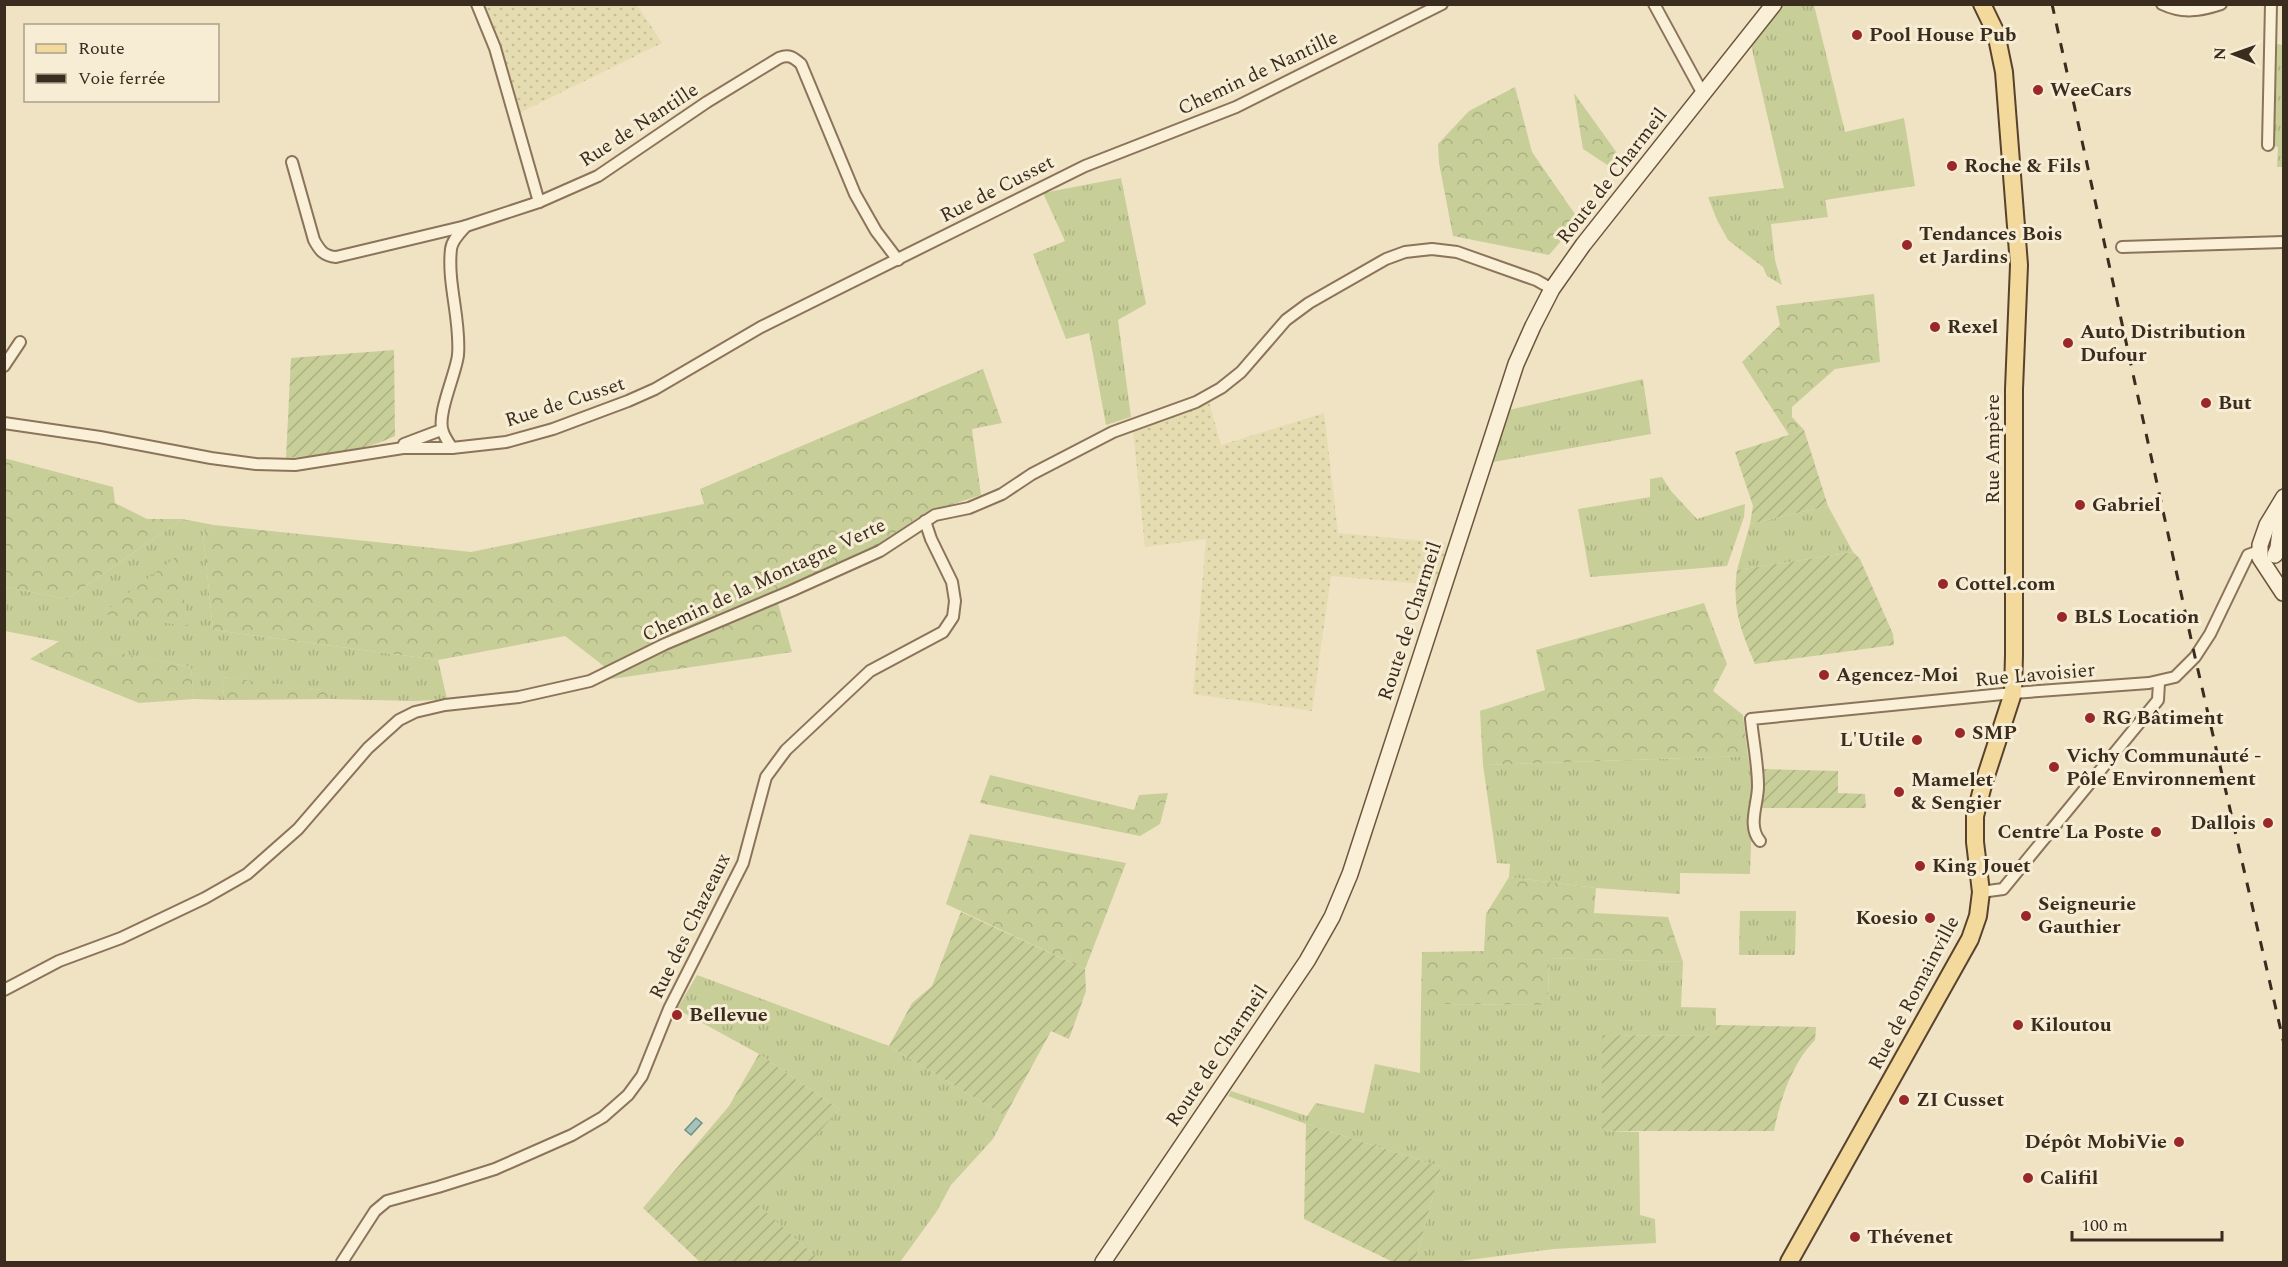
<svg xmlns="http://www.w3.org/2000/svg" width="2288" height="1267" font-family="Spectral,serif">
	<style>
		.farmland { fill: url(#farmland-dots) }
		.grass { fill: url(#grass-tufts) }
		.forest { fill: url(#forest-crowns) }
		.garden { fill: url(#garden-furrows) }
		.water { fill: #a6c2ba; stroke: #6c9188; stroke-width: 1.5 }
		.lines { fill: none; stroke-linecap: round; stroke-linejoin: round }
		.minor-casing { stroke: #8b745a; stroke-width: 14 }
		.secondary-casing { stroke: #6d553d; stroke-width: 18 }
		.primary-casing { stroke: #58422e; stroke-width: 20 }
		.minor { stroke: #faf0d8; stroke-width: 10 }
		.secondary { stroke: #faf0d8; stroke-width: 15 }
		.primary { stroke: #f3d99b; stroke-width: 16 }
		.rail { stroke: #3a2c1e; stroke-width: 3; stroke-dasharray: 10 10; stroke-linecap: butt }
		.poi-dot { fill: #9b2828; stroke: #f6edd4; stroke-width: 2 }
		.labels { text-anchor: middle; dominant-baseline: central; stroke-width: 6; stroke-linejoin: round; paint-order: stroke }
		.poi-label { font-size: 20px; font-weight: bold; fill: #3a2c1e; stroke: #f6edd4; text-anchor: start }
		.street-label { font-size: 20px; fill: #3a2c1e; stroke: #f6edd4 }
	</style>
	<defs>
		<pattern id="farmland-dots" width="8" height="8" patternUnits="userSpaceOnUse" patternTransform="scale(1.5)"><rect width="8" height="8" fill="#e5ddb1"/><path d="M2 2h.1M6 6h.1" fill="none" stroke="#c5be98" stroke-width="1.8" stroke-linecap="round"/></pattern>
		<pattern id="grass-tufts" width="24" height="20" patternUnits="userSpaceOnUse" patternTransform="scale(1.5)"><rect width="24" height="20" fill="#c7ce98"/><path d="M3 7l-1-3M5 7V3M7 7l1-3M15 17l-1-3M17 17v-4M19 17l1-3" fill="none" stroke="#acb183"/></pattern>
		<pattern id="forest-crowns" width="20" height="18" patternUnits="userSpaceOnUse" patternTransform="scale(1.5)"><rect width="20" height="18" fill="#c7ce98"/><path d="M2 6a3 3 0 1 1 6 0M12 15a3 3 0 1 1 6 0" fill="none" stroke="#acb183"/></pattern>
		<pattern id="garden-furrows" width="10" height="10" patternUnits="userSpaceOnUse" patternTransform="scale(1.5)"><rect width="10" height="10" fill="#c7ce98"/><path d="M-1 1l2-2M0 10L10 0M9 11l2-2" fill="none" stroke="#acb183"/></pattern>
	</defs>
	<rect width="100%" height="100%" fill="#efe3c4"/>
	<!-- farmland -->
	<g class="farmland">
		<path d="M481 5H637L662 43 517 114Z"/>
		<path d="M1209 402 1221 445 1324 413 1338 533 1447 543 1437 585 1331 576 1312 711 1193 694 1206 539 1145 547 1133 431Z"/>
	</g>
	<!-- grass -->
	<g class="grass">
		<path d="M1783 5H1814L1845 132 1904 118 1915 186 1825 200 1828 217 1771 224 1775 260 1782 285 1767 276 1763 267 1728 240 1717 220 1708 197 1784 188 1751 45Z"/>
		<path d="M2277 44 2283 45V167H2277L2278 147 2274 146Z"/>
		<path d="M1121 178 1146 304 1118 320 1131 417 1106 425 1089 333 1066 339 1033 254 1065 241 1043 193Z"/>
		<path d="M1643 379 1651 434 1493 462 1509 410Z"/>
		<path d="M1662 477 1671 491 1697 519 1745 504 1744 517 1727 566 1590 577 1578 509 1650 497V479Z"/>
		<path d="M1828 506 1853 552 1737 570 1750 524Z"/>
		<path d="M182 519 214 525 203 533 213 630 438 660 447 699 415 701 330 699V691L222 677 224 700 194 699 191 667 5 631V587L67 599Z"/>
		<path d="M1748 756 1753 786 1750 874 1680 873V894L1596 888 1509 877 1510 864 1497 863 1483 765Z"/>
		<path d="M1740 911H1796L1795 955H1739Z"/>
		<path d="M1549 958 1683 962 1681 1007 1716 1008V1036L1602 1035V1131L1639 1132 1640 1215 1655 1219 1656 1243 1554 1249 1453 1262H1415L1441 1167 1306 1124 1228 1096 1231 1091 1307 1116 1316 1103 1364 1113 1375 1064 1420 1073 1421 1004 1548 1005Z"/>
		<path d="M697 975 889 1046 1005 1116 993 1139 951 1185 937 1211 900 1262H822L756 1204 839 1109 759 1054 677 1009Z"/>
	</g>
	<!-- forest -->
	<g class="forest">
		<path d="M1515 87 1532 152 1579 220 1549 255 1453 236 1439 163 1438 144 1469 111Z"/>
		<path d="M1574 93 1617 153 1609 166 1583 149Z"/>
		<path d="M1874 294 1880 362 1835 369 1792 407V417L1804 430 1789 435 1742 362 1780 325 1776 306Z"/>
		<path d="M983 369 1002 423 972 429 981 495 923 514 875 547 775 593 792 652 605 680V667L565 636 438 660 213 630 203 533 214 525 471 552 704 504 700 489Z"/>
		<path d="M4 458 113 487 115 503 147 519H182L67 599 5 587Z"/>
		<path d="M178 555 188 626 102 614Z"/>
		<path d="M1704 603 1727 664 1713 691 1743 715 1748 756 1483 765 1480 711 1545 690 1536 650Z"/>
		<path d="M60 641 191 667 194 699 139 703 30 659Z"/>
		<path d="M222 677 331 691 330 699 224 700Z"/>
		<path d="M990 775 1134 810 1139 795 1168 793 1160 824 1140 836 980 803Z"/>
		<path d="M970 834 1126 863 1085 969 946 904Z"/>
		<path d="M1509 877 1596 888 1594 913 1668 917 1683 962 1549 958 1548 1005 1421 1004 1422 952 1484 951 1486 914Z"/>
	</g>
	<!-- garden -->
	<g class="garden">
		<path d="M394 350 395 436C362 452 322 455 286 458L291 358Z"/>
		<path d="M1804 430 1828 506 1750 524 1753 506 1735 452Z"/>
		<path d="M1853 552 1860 559 1893 634 1894 645 1755 664C1740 629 1732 608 1737 570Z"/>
		<path d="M1762 769 1838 771V793L1865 794 1866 808H1762Z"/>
		<path d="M961 912 1085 969 1086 991 1069 1039 1051 1031 1005 1116 889 1046 912 1003 932 986Z"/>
		<path d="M1716 1025 1816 1027 1815 1040C1792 1063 1780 1100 1774 1131H1602V1035L1715 1036Z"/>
		<path d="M759 1054 839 1109 757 1204 822 1262H700L643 1208 729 1106Z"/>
		<path d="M1306 1124 1441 1167 1415 1262H1393L1304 1219Z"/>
	</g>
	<!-- water -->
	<path class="water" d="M696 1118 702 1123 691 1135 685 1130Z"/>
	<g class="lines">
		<!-- minor casing -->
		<g class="minor-casing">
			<g id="minor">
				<path d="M477 4 495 48 539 202"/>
				<path d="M1654 4 1703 94"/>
				<path d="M2162 4C2183 14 2200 11 2221 4"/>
				<path d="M2268 145 2271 4"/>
				<path d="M292 162 314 240C320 251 324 256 336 257L466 226"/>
				<path d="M2122 247 2284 242"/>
				<path d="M4 366 20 342"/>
				<path d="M4 423 100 437 211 458 256 464 295 465 403 448H452L506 442 553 429 628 401 655 389 761 327 1085 166 1236 107 1442 4"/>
				<path d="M403 448 404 444 441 430"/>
				<path d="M452 448C449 443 445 438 443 432 436 415 456 374 458 355 461 320 447 284 451 249 452 240 460 233 466 226L539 202 598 176 707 102 779 58C789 54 793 57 801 64L855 194 876 231 898 260"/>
				<path d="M1760 841C1747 826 1758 804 1758 786 1758 764 1753 741 1751 719L2013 693 2149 683 2175 677 2195 657 2210 634 2248 555 2256 552 2261 553"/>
				<path d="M1981 892 2003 889 2158 700 2159 682"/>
				<path d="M4 990 59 961 121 938 205 898 247 874 298 829 368 748 399 720 415 712 445 705 519 697 590 681 665 644 791 591 880 551 935 515 969 508 1002 494 1032 474 1113 432 1196 402 1221 388 1241 372 1286 320 1309 303 1386 259 1405 252 1432 249 1457 252 1536 280 1552 289"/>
				<path d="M342 1262 375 1211 387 1201 438 1187 495 1169 572 1135 603 1117 628 1095 642 1076 669 1009 743 863 766 777 786 750 870 671 943 632 953 617 955 601 952 582 931 539 925 521"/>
			</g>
		</g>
		<!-- secondary casing -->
		<g class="secondary-casing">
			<g id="secondary">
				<path d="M2275 555 2278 548 2283 505"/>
				<path d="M2283 593 2260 558V545L2267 525 2284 497"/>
				<path d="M1103 1262 1307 961 1332 917 1350 874 1516 364 1533 326 1552 289 1583 245 1774 4"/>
			</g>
		</g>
		<!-- primary casing -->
		<g class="primary-casing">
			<path id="primary" d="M1789 1262 1970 939 1978 916 1981 892 1975 842V816L1983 785 2013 693 2014 655V389L2019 265 2004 72 1996 33 1982 4"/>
		</g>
		<!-- minor -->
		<use href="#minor" class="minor"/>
		<!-- secondary -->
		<use href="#secondary" class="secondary"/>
		<!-- primary -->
		<use href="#primary" class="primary"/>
		<!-- rail -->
		<path class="rail" d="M2052 4 2195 657 2284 1044"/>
	</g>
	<!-- markers -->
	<g class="poi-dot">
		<circle cx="1857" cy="35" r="6"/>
		<circle cx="2038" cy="90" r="6"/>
		<circle cx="1952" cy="166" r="6"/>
		<circle cx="1907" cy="245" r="6"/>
		<circle cx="1935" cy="327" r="6"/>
		<circle cx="2068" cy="343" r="6"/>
		<circle cx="2206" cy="403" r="6"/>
		<circle cx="2080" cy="505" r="6"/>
		<circle cx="1943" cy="584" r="6"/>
		<circle cx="2062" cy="617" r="6"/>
		<circle cx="1824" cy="675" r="6"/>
		<circle cx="2090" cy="718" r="6"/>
		<circle cx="1960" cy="733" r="6"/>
		<circle cx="1917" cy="740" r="6"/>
		<circle cx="2054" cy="767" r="6"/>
		<circle cx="1899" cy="792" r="6"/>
		<circle cx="2268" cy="823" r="6"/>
		<circle cx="2156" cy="832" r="6"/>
		<circle cx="1920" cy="866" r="6"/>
		<circle cx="2026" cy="916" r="6"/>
		<circle cx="1930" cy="918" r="6"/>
		<circle cx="677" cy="1015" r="6"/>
		<circle cx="2018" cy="1025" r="6"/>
		<circle cx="1904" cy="1100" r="6"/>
		<circle cx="2179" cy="1142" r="6"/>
		<circle cx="2028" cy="1178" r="6"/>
		<circle cx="1855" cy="1237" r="6"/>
	</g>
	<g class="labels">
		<!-- poi labels -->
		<g class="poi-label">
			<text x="1869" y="35">Pool House Pub</text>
			<text x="2050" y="90">WeeCars</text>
			<text x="1964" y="166">Roche &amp; Fils</text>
			<text x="1919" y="234">Tendances Bois<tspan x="1919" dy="23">et Jardins</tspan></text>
			<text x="1947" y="327">Rexel</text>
			<text x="2080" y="332">Auto Distribution<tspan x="2080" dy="23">Dufour</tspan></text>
			<text x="2218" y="403">But</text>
			<text x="2092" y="505">Gabriel</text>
			<text x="1955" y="584">Cottel.com</text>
			<text x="2074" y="617">BLS Location</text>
			<text x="1836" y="675">Agencez-Moi</text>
			<text x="2102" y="718">RG Bâtiment</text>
			<text x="1972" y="733">SMP</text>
			<text x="1905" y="740" text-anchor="end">L'Utile</text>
			<text x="2066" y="756">Vichy Communauté -<tspan x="2066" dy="23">Pôle Environnement</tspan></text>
			<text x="1911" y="780">Mamelet<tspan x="1911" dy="23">&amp; Sengier</tspan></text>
			<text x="2256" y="823" text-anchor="end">Dallois</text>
			<text x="2144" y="832" text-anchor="end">Centre La Poste</text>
			<text x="1932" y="866">King Jouet</text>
			<text x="2038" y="904">Seigneurie<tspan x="2038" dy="23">Gauthier</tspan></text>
			<text x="1918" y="918" text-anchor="end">Koesio</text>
			<text x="689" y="1015">Bellevue</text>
			<text x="2030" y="1025">Kiloutou</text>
			<text x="1916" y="1100">ZI Cusset</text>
			<text x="2167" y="1142" text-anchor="end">Dépôt MobiVie</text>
			<text x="2040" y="1178">Califil</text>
			<text x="1867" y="1237">Thévenet</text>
		</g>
		<!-- street labels -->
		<g class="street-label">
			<text transform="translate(1258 73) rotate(-25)">Chemin de Nantille</text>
			<text transform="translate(639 125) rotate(-33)">Rue de Nantille</text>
			<text transform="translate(1612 176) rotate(-52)">Route de Charmeil</text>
			<text transform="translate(997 189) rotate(-27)">Rue de Cusset</text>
			<text transform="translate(565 402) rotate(-18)">Rue de Cusset</text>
			<text transform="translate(1993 449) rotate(-90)">Rue Ampère</text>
			<text transform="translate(764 580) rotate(-25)">Chemin de la Montagne Verte</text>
			<text transform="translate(1410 621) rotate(-72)">Route de Charmeil</text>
			<text transform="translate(2035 675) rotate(-5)">Rue Lavoisier</text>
			<text transform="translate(690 926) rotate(-64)">Rue des Chazeaux</text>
			<text transform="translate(1914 993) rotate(-62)">Rue de Romainville</text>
			<text transform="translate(1217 1056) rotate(-56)">Route de Charmeil</text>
		</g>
	</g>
	<!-- border -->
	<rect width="2288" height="1267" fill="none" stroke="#3a2c1e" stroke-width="12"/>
	<!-- legend -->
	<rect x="24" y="24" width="195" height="78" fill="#f6edd4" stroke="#aba08b" stroke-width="1.5"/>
	<rect x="36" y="44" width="30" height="9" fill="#f3d99b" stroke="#aba08b" stroke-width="1.5"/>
	<text x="78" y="54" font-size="18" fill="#3a2c1e">Route</text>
	<rect x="36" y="74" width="30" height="9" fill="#3a2c1e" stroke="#aba08b" stroke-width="1.5"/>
	<text x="78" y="84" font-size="18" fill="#3a2c1e">Voie ferrée</text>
	<!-- north arrow -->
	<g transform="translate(2234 54) rotate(271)" stroke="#f6edd4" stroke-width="4.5" paint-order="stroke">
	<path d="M0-4.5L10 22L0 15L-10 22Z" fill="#3a2c1e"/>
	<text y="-9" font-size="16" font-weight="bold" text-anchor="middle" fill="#3a2c1e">N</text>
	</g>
	<!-- scale -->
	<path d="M2072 1231v9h150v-9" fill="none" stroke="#3a2c1e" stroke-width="3"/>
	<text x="2081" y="1231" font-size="18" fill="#3a2c1e" stroke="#f6edd4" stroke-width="4.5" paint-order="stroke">100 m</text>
</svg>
